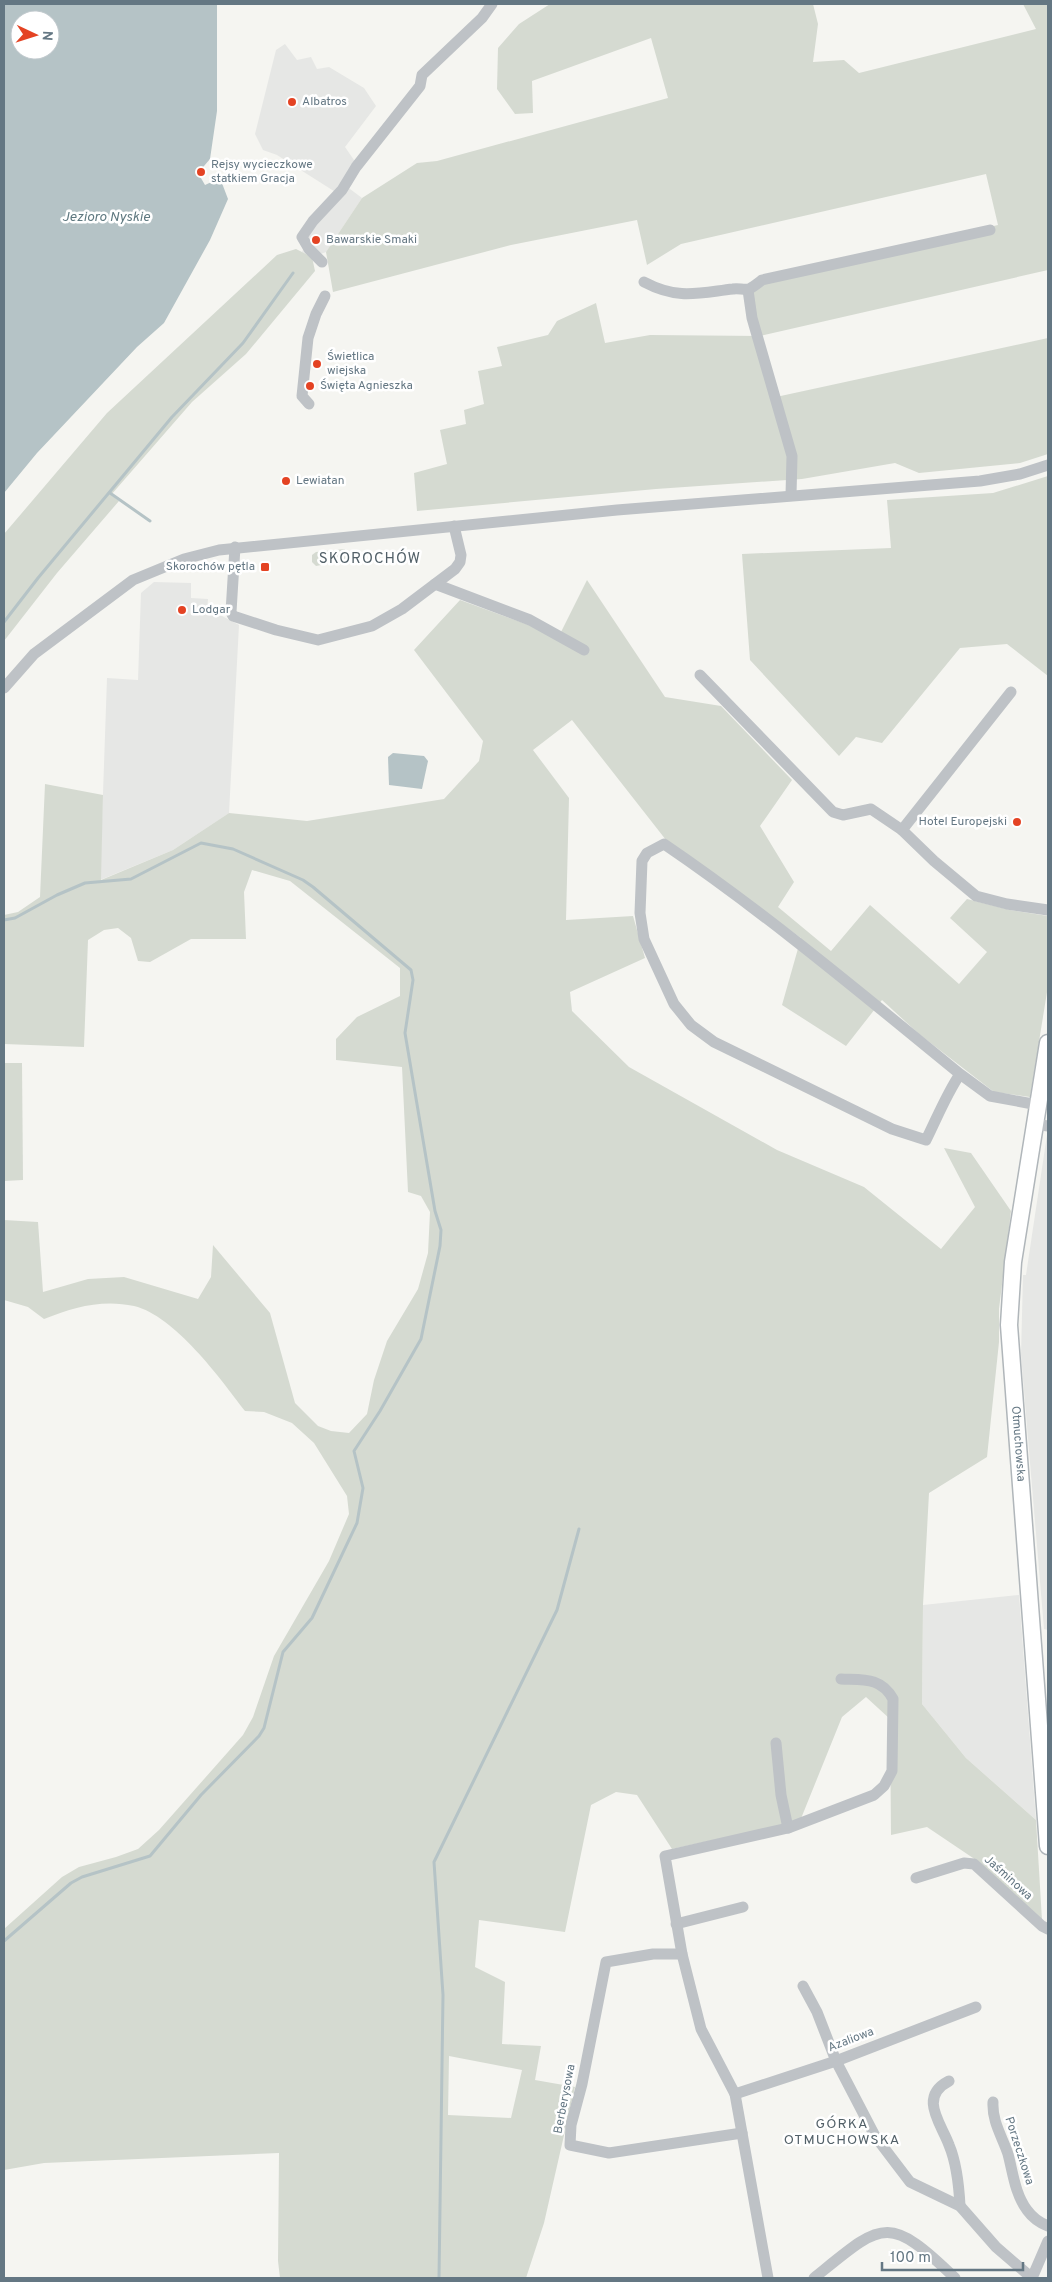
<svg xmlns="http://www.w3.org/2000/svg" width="1052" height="2282" font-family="Overpass,sans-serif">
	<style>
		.built { fill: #e6e7e5 }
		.green { fill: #d5dad1; fill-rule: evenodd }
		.water { fill: #b5c3c6; fill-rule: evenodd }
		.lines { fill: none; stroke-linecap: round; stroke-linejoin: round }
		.stream { stroke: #b5c3c6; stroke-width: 3 }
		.secondary-casing { stroke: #b0b6ba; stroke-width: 19 }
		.street { stroke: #bec2c6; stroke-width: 11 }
		.secondary { stroke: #fff; stroke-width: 16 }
		.poi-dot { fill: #e44323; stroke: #fff; stroke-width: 2 }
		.labels { text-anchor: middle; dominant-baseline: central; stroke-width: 5; stroke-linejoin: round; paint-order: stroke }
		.poi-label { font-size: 12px; fill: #647783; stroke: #fff; text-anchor: start }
		.street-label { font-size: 12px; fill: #647783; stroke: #fff }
		.water-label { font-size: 14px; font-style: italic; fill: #5f7980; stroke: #fff }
		.neighbourhood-label { font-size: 14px; letter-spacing: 1px; fill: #526068; stroke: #fff }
		.quarter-label { font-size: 15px; letter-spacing: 1px; fill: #526068; stroke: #fff }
	</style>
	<rect width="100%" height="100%" fill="#f5f5f1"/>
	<!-- built -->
	<g class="built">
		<path d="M285 44 297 60 311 57 317 69 329 67 364 88 376 106 345 147 356 163 342 183 362 198 326 252 312 257 302 252 316 221 337 193 277 155 263 150 255 134 276 50Z"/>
		<path d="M154 582 191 583V598L208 599 207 613 222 616 239 625 229 813 173 850 100 880 107 678 138 680 141 593Z"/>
		<path d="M1047 1135H1048V1630L1044 1629 1021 1355 1023 1275H1026Z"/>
		<path d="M1019 1595 1036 1820 966 1758 922 1704 923 1605Z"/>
	</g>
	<!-- green -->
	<g class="green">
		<path d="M550 4H813L818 24 813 62 844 60 859 73 1036 29 1023 4H1048V270L760 336 776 397 1048 338V454L1020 463 919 473 895 463 802 479 656 489 417 511 414 473 447 464 440 430 466 424 464 410 484 404 478 371 502 366 497 347 548 335 557 321 596 303 605 343 650 335 760 336 748 283 998 225 986 174 681 244 647 265 637 220 511 245 333 292 326 252 362 198 417 163 437 161 668 98 651 38 532 81 533 113 515 114 497 89 498 48 519 24Z"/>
		<path d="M296 249 312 257 315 271 246 354 192 402 111 495 119 501 57 573 4 641V534L107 413 277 255Z"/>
		<path d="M1048 476V676L1007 644 960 648 882 743 856 737 839 756 750 660 742 554 891 548 887 500 993 493Z"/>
		<path d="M345 549 347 560 316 566 312 562V555L316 552Z"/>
		<path d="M587 580 665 697 721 706 792 780 760 826 794 882 778 907 831 951 870 905 959 984 987 952 950 918 967 899 1010 910 1048 916V986L1030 1097 994 1092 919 1034 882 1000 846 1046 782 1005 801 938 666 840 572 720 533 750 569 798 566 920 633 916 645 958 570 992 572 1011 629 1067 777 1150 864 1187 941 1249 975 1207 944 1148 971 1153 1011 1211 999 1309V1342L987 1457 929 1493 923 1605 922 1704 966 1758 1036 1820 1042 1920 976 1860 927 1827 891 1835 890 1719 866 1697 842 1717 800 1821 672 1849 637 1795 616 1792 591 1805 565 1932 479 1920 475 1967 505 1982 502 2044 541 2046 535 2080 575 2087 544 2223 526 2278H280L278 2261 279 2153 44 2163 4 2170V1929L62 1877 79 1867 116 1857 138 1849 159 1830 243 1735 253 1717 274 1656 329 1561 349 1514 347 1496 314 1443 292 1423 264 1412 245 1411C220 1378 175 1316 134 1306 103 1299 73 1307 44 1319L28 1307 4 1300V1220L38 1222 43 1292 88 1279 124 1277 198 1299 211 1277 213 1245 270 1313 295 1403 318 1426 331 1431 349 1433 367 1414 374 1380 387 1341 418 1289 428 1253 430 1212 421 1196 408 1192 402 1067 336 1060V1039L357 1017 400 996V968L290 881 252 870 244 892 246 939H191L150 962 138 961 131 938 118 928 104 930 88 940 84 1047 4 1044V915L18 912 40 897 45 784 103 795 101 880 173 850 229 813 307 821 444 799 479 761 483 741 414 650 460 600 559 636ZM449 2056 522 2070 511 2118 448 2115Z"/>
		<path d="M4 1063H22L23 1180 4 1181Z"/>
	</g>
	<!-- water -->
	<g class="water">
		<path d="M4 4H217V111L210 159 198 173 205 185 220 178 228 199 210 240 164 323 137 347 37 453 4 493ZM20 20H50V50H20Z"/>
		<path d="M393 753 424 756 428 761 422 789 389 785 388 757Z"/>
	</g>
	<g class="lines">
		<!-- stream -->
		<g class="stream">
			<path d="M110 493 150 521"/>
			<path d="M4 622 38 578 172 417 243 343 293 273"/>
			<path d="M4 920 15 918 57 895 85 883 131 879 201 843 233 849 303 880 313 887 411 970 413 980 405 1033 435 1211 441 1230 440 1246 421 1339 380 1411 354 1451 363 1488 357 1523 312 1618 283 1652 264 1728 259 1736 201 1795 150 1856 82 1877 71 1883 4 1941"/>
			<path d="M439 2278 443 1995 434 1862 557 1610 579 1529"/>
		</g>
		<!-- secondary casing -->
		<g class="secondary-casing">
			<g id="secondary">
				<path id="s1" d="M1048 1043 1013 1262 1009 1325 1048 1846"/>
			</g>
		</g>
		<!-- street -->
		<g class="street">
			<path d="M322 262 309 249 302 237 313 221 342 190 356 167 420 86 422 75 482 18 492 4"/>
			<path d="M644 282C678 300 698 293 733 289 738 288 744 290 749 289 753 287 758 283 762 280L990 230"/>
			<path d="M748 290 752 318 792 456 791 495"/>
			<path d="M309 404 302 396 308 338 316 314 325 296"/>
			<path d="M235 547 231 612 233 616 276 630 318 640 372 626 402 609 455 569 460 562 461 555 454 526"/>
			<path d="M435 584 530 620 584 650"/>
			<path d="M700 675 833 812 843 815 871 809 902 830 1011 692"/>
			<path d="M4 688 34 654 133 580 184 559 219 550 617 510 980 481 1020 474 1048 465"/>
			<path d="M902 830 934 861 976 896 1007 904 1048 910"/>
			<path d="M960 1074C863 995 767 914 664 844L647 853 642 861 640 913 644 939 674 1004 691 1025 714 1042 892 1129 926 1140C937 1118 946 1095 960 1074L990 1096 1038 1105"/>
			<path d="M1034 1124 1048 1126"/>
			<path d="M776 1743 781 1795 788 1828"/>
			<path d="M916 1878 964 1863 974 1864 1042 1926 1048 1929"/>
			<path d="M676 1924 743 1907"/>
			<path d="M682 1954H653L606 1962 582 2084 571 2125 570 2145 609 2153 742 2133"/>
			<path d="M803 1986 817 2012 836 2061 875 2136 897 2165 910 2182 960 2206 996 2247 1032 2278"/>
			<path d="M949 2081C918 2097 941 2123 949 2145 957 2164 959 2186 960 2206"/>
			<path d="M735 2094 836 2061 976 2007"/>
			<path d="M993 2102C992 2122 1002 2136 1008 2154 1013 2173 1015 2194 1027 2210 1032 2217 1040 2223 1048 2226"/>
			<path d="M768 2278 735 2094 701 2029 682 1954 665 1856 788 1828 874 1795 884 1786 892 1771 893 1699C881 1677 863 1680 841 1679"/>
			<path d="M814 2278C882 2223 887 2212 955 2278"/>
			<path d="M1032 2278 1048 2241"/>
		</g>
		<!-- secondary -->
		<use href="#secondary" class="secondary"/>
	</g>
	<!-- markers -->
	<g class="poi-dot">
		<circle cx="292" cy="102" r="5"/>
		<circle cx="201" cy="172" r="5"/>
		<circle cx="316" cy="240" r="5"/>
		<circle cx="317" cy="364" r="5"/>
		<circle cx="310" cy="386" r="5"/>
		<circle cx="286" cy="481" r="5"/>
		<rect x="260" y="562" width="10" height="10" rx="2.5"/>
		<circle cx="182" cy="610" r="5"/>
		<circle cx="1017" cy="822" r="5"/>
	</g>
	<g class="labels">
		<!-- poi labels -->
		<g class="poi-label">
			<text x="302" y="102">Albatros</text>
			<text x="211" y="165">Rejsy wycieczkowe<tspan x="211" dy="14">statkiem Gracja</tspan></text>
			<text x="326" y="240">Bawarskie Smaki</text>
			<text x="327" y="357">Świetlica<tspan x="327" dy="14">wiejska</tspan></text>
			<text x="320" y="386">Święta Agnieszka</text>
			<text x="296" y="481">Lewiatan</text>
			<text x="255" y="567" text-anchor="end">Skorochów pętla</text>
			<text x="192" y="610">Lodgar</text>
			<text x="1007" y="822" text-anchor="end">Hotel Europejski</text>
		</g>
		<!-- street labels -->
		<g class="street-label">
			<text stroke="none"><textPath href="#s1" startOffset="404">Otmuchowska</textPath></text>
			<text transform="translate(1008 1878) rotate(42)">Jaśminowa</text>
			<text transform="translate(851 2040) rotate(-21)">Azaliowa</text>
			<text transform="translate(565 2099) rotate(-79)">Berberysowa</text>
			<text transform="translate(1019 2151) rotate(72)">Porzeczkowa</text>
		</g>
		<!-- water labels -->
		<g class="water-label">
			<text x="106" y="217">Jezioro Nyskie</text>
		</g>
		<!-- neighbourhood labels -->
		<g class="neighbourhood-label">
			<text x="842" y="2124">GÓRKA<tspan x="842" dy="16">OTMUCHOWSKA</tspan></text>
		</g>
		<!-- quarter labels -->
		<g class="quarter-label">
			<text x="370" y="559">SKOROCHÓW</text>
		</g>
	</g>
	<!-- border -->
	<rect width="1052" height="2282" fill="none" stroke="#647783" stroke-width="10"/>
	<!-- north arrow -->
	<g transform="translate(35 35) rotate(94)"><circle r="24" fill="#ffffff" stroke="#c1c9cd"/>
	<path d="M0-4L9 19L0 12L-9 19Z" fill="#e44323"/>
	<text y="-8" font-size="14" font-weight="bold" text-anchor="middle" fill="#647783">N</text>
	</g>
	<!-- scale -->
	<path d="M882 2262v8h141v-8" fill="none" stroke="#647783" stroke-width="2.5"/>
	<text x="890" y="2262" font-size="15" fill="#647783" stroke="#ffffff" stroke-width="4" paint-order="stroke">100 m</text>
</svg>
